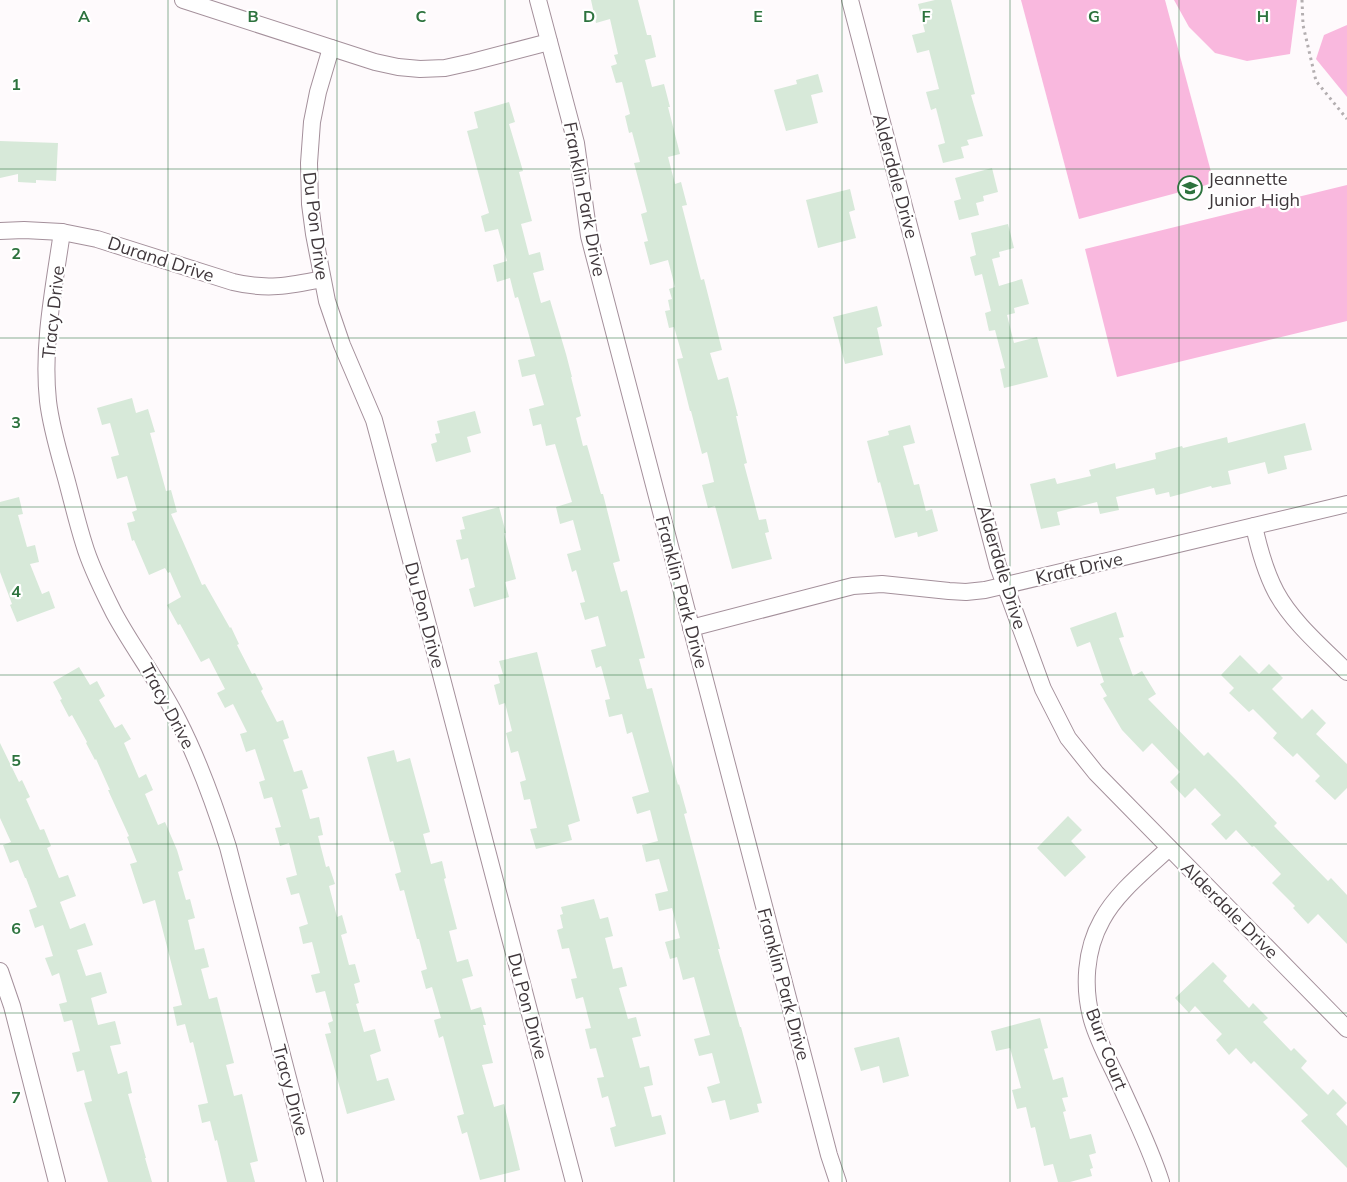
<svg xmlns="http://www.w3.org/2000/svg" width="1347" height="1182" font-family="Mulish,sans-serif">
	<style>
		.pitch { fill: #f9b8de }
		.building { fill: #d7e9d9 }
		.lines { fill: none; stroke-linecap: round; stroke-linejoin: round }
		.street-casing { stroke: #a4909b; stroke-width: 18 }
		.path { stroke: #b3aeb0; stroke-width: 3; stroke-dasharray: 2.5 4; stroke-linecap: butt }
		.street { stroke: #fff; stroke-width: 16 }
		.grid { fill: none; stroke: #2d733e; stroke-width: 1; stroke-opacity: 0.55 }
		.labels { text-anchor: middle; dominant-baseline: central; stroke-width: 4.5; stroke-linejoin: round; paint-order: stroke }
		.street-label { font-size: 18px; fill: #40383c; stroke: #fff }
		.poi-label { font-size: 18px; fill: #40383c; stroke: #fff; text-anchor: start }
		.grid-label { font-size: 16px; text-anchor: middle; font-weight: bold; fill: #2d733e; stroke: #fff; stroke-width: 4.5; stroke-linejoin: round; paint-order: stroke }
	</style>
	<rect width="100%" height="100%" fill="#fefafc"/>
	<!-- pitch -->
	<g class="pitch">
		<path d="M1021 0H1165L1214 183 1079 219Z"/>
		<path d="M1174 0H1297L1290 54 1247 61 1215 53 1189 27Z"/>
		<path d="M1347 25V97L1316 59 1324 35Z"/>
		<path d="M1347 185V321L1117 377 1085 249Z"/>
	</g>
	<!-- building -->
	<g class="building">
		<path d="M591 0H638L647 35H651L656 57 645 60 652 87 664 84 670 107H668L680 154 668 157 675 184 681 182 687 205 682 206 701 280 704 279 722 350 710 353 718 380 728 377 738 416H736L747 463 744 464 759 520 766 519 769 532 765 533 772 559 732 569 715 506 708 508 702 485 714 482 707 452 702 454 691 411H690L677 359 683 358 674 327 669 328 665 311 670 310 668 300 672 299 669 289 675 287 668 260 650 265 644 242 648 241 641 214 647 212 634 163 640 162 632 132 629 133 625 116 630 114 622 82 616 83 611 66 617 64 614 55 618 54 610 19 596 23Z"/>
		<path d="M935 0H951L975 94 971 95 983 136 967 140 969 145 961 147 964 158 943 163 938 145 945 143 936 108 931 110 926 92 939 89 929 50 917 53 912 35 925 32 918 4Z"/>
		<path d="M818 74 823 92 811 95 818 123 786 131 774 90 797 84 796 80Z"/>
		<path d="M509 102 515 122 509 124 523 171 519 172 532 221 521 224 529 255 540 252 544 270 533 273 541 303 550 300 566 354 572 377H571L581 416 576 418 583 446 587 445 601 494H603L620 561 613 563 621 592 627 590 645 658 639 659 647 689 652 688 678 785 679 784 687 813 684 814 720 949H718L740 1027H741L762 1103 757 1104 759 1112 730 1120 725 1100 712 1103 707 1087 720 1083 712 1053 699 1056 694 1039 710 1035 694 977 683 980 677 957 670 959 665 942 680 938 672 908 659 911 655 894 668 891 659 859 646 862 642 845 658 841 650 810 637 814 632 797 649 792 632 732 627 734 622 714 609 717 605 700 610 699 601 666 596 668 591 650 606 646 598 616 585 620 580 603 585 602 576 570 572 572 567 554 581 550 573 520 560 524 556 507 572 502 555 444 546 446 541 424 533 426 529 409 544 405 535 374 522 377 518 360 535 356 518 297 515 298 510 278 497 282 493 265 507 261 498 229 485 232 481 216 489 213 467 131 478 128 474 112Z"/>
		<path d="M0 141 58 143 56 181 36 180V183L18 182V174L0 178Z"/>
		<path d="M992 168 998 192 983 196 984 201 976 203 979 215 959 220 954 201 961 199 955 178Z"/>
		<path d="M850 189 855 210 849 212 856 238 818 248 806 200Z"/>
		<path d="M1008 224 1014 248 999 252 1000 257 992 259 999 286 1022 279 1029 304 1014 308 1015 313 1007 315 1014 343 1037 337 1048 377 1004 388 1000 369 1005 368 995 330 989 331 985 313 991 311 982 274 975 276 970 257 976 255 971 233Z"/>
		<path d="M877 306 882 326 877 328 883 355 845 364 833 317Z"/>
		<path d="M132 398 136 413 148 409 155 432 150 433 166 491 171 490 177 512 171 514 202 585 205 584 230 628 231 627 239 644 237 645 252 674 255 673 263 689 261 691 277 722 283 720 289 738 283 740 294 772 302 770 308 788 302 790 310 819 319 817 323 835 318 836 326 867 329 866 335 884 329 886 337 917 342 915 347 933 341 935 349 965 355 964 360 982 354 984 359 1003 356 1004 364 1032 375 1029 381 1051 370 1055 377 1081 388 1078 395 1100 347 1114 325 1034 331 1033 328 1023 333 1021 325 991 316 993 311 975 320 973 312 942 303 944 299 927 308 924 299 893 291 895 286 878 297 875 289 843 280 846 275 828 281 827 272 797 264 799 259 782 265 780 255 749 246 752 240 734 247 732 233 704 225 708 217 693 225 689 209 658 201 662 180 624 178 625 167 605 181 597 170 572 168 573 165 568 149 575 134 540 132 541 127 523 135 521 132 512 137 510 127 476 117 479 111 457 119 455 110 423 102 425 97 408Z"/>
		<path d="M475 411 481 433 467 437 471 452 436 462 431 444 437 442 435 434 440 433 437 421Z"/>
		<path d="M1305 423 1312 450 1284 456 1287 469 1268 474 1265 462 1228 471 1231 484 1212 488 1211 486 1170 497 1169 492 1156 495 1154 488 1116 497 1119 510 1100 514 1097 502 1057 512 1060 525 1041 529 1030 484 1055 478 1057 484 1091 476 1089 470 1115 463 1116 469 1156 459 1155 453 1182 446 1183 448 1227 437 1228 443Z"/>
		<path d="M910 425 915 443 903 446 914 485 919 484 926 511 932 509 938 531 918 537 917 532 895 538 880 482 878 483 867 441 889 435 888 431Z"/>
		<path d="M19 497 23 514 18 515 27 547 35 545 39 562 30 564 42 594 49 591 55 608 17 622 10 605 12 604 0 572V502Z"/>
		<path d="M499 507 506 533H504L516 579 505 582 509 597 474 607 469 589 475 587 468 558 461 560 456 540 462 539 460 530 465 529 462 517Z"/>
		<path d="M1116 612 1124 637 1119 638 1133 676 1142 671 1156 694 1148 699 1204 756 1208 752 1236 780 1277 823 1274 826 1328 881 1331 878 1347 895V944L1318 914 1308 924 1293 908 1295 906 1272 883 1281 874 1254 846 1252 847 1236 830 1226 840 1211 824 1221 815 1195 788 1185 798 1170 782 1180 772 1152 743 1143 752 1122 730 1103 698 1107 696 1100 684 1104 682 1090 642 1077 647 1070 628Z"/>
		<path d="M537 652 580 821 568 825 572 840 536 849 530 829 537 828 530 799 524 800 520 782 526 780 518 751 511 753 506 733 512 731 505 703 499 705 494 685 500 683 498 675 503 674 499 661Z"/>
		<path d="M1240 655 1259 674 1269 664 1283 678 1272 689 1302 719 1312 709 1326 723 1316 734 1347 764V788L1335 800 1315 781 1320 776 1297 753 1293 757 1273 738 1277 733 1253 709 1249 712 1229 693 1234 688 1221 675Z"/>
		<path d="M79 667 90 685 97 681 105 696 99 700 115 728 122 724 131 739 124 743 139 778 146 774 153 790 145 794 158 825 165 822 177 850 183 870 178 872 186 900 190 899 195 918 188 920 195 950 204 948 209 967 201 969 209 999 217 997 234 1063 226 1065 234 1096 242 1094 258 1161 250 1163 255 1182H227L217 1140 215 1141 210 1121 202 1123 198 1105 208 1103 193 1042 190 1043 185 1024 177 1026 173 1007 182 1005 155 900 143 904 130 864 137 862 127 837 129 836 108 790H110L96 759 95 760 86 743 87 742 72 715 69 717 60 700 62 699 53 682Z"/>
		<path d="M0 743 19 782 22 780 30 797 26 799 40 830 44 829 51 846 47 848 59 878 68 875 76 896 60 902 70 929 85 923 93 945 77 950 86 976 101 972 107 993 91 998 98 1025 115 1021 121 1044 110 1046 118 1074 127 1071 132 1093 128 1094 146 1158H145L152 1182H108L84 1103 92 1101 84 1070 77 1072 72 1053 80 1051 72 1020 64 1022 59 1004 67 1002 59 973 52 976 45 958 53 956 43 925 35 928 29 910 37 907 26 878H25L18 860 10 863 3 845 11 842 0 818Z"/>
		<path d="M394 750 397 762 410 758 430 832 423 834 431 864 442 861 446 878 444 879 457 929 449 931 457 962 468 959 473 976 462 979 471 1010 481 1007 486 1025H483L493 1063 482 1065 494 1107 504 1104 520 1170 480 1180 467 1132 462 1134 457 1116 464 1114 443 1036 439 1038 434 1020 441 1018 432 987 426 989 421 971 427 969 419 939H417L404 890 400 891 395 874 401 872 393 841 390 842 367 757Z"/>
		<path d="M1068 816 1082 830 1071 841 1086 857 1065 877 1037 848Z"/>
		<path d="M594 899 600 919 608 917 613 936 605 938 613 969 622 967 627 986 619 988 628 1019 636 1017 641 1036 632 1038 640 1068 649 1066 653 1085 644 1087 652 1117 661 1115 666 1134 615 1147 610 1128 616 1126 608 1096 602 1098 597 1078 604 1077 596 1048 590 1049 585 1029 591 1028 583 997 576 999 571 979 577 978 569 948 562 949 557 930 563 928 560 915 563 914 561 907Z"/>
		<path d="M1213 962 1227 976 1223 981 1249 1008 1253 1003 1268 1018 1263 1022 1291 1051 1294 1048 1307 1061 1301 1068 1328 1095 1333 1089 1347 1103 1336 1114 1347 1126V1168L1301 1121 1308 1115 1254 1061 1251 1064 1236 1048 1229 1055 1216 1040 1222 1034 1195 1006 1189 1013 1175 998Z"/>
		<path d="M1040 1018 1048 1048 1044 1049 1053 1080 1063 1077 1068 1097 1062 1098 1066 1111 1063 1112 1070 1139 1091 1134 1096 1153 1089 1155 1093 1168 1090 1169 1092 1176 1070 1182H1058L1053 1164 1044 1166 1035 1127 1031 1128 1026 1107 1017 1109 1012 1090 1021 1088 1010 1048 996 1051 991 1031Z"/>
		<path d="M899 1037 909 1076 883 1083 879 1066 861 1071 854 1048Z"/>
	</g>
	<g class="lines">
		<!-- street casing -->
		<g class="street-casing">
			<g id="street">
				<path d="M183 0 375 62 398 67 420 69 445 68 472 62 549 42"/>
				<path d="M538 0 576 143 589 236 829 1155 838 1182"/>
				<path d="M850 0 998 566 1043 689 1068 738 1096 773 1347 1029"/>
				<path d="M331 48 318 92 312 122 309 163 310 204 314 234 327 301 342 345 374 420 381 446 574 1182"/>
				<path d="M0 231 24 230 62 232 97 239 233 282C266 290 289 286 322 279"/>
				<path d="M62 232C54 287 42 345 48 401 51 427 59 453 66 478 72 500 77 522 84 544 91 568 103 591 114 613 134 650 160 683 178 720 199 761 214 803 228 847L315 1182"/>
				<path d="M1254 526C1259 549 1265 571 1276 592 1292 622 1323 648 1347 672"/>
				<path d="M691 628 853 586 882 584 949 591 966 592 985 590 1347 504"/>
				<path d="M0 971 12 1006 57 1182"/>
				<path d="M1161 1182C1150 1147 1133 1114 1118 1080 1109 1061 1098 1041 1092 1020 1083 988 1085 950 1102 920 1117 892 1146 870 1169 848"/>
			</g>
		</g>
		<!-- path -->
		<path class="path" d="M1302 0 1303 25 1316 81 1347 119"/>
		<!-- street -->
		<use href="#street" class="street"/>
	</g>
	<!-- grid -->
	<path class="grid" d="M168 0V1182M337 0V1182M505 0V1182M674 0V1182M842 0V1182M1010 0V1182M1179 0V1182M0 169H1347M0 338H1347M0 507H1347M0 675H1347M0 844H1347M0 1013H1347"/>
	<!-- icons -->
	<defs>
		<g id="school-ring" transform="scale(1.25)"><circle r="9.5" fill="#fff" stroke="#2d733e" stroke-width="1.5"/><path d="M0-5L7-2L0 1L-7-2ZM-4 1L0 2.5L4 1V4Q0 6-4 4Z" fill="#2d733e"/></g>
	</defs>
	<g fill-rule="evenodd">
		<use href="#school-ring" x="1190" y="188"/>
	</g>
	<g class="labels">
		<!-- street labels -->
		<g class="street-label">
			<text transform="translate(896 176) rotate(75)">Alderdale Drive</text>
			<text transform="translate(585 199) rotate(79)">Franklin Park Drive</text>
			<text transform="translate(316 226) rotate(83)">Du Pon Drive</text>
			<text transform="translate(161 259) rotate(18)">Durand Drive</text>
			<text transform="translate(53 312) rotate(-84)">Tracy Drive</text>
			<text transform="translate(1002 567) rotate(73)">Alderdale Drive</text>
			<text transform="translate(1079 568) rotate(-13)">Kraft Drive</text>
			<text transform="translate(682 592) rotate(75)">Franklin Park Drive</text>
			<text transform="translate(425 615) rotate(75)">Du Pon Drive</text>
			<text transform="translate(168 706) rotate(62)">Tracy Drive</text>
			<text transform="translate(1230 910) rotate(45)">Alderdale Drive</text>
			<text transform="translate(784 984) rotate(75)">Franklin Park Drive</text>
			<text transform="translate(528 1006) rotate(75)">Du Pon Drive</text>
			<text transform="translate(1107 1049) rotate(69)">Burr Court</text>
			<text transform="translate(291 1090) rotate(75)">Tracy Drive</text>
		</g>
		<!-- poi labels -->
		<g class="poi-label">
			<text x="1208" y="178">Jeannette<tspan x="1208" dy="21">Junior High</tspan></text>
		</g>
	</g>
	<g class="grid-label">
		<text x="84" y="22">A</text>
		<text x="253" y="22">B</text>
		<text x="421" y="22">C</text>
		<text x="589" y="22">D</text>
		<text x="758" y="22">E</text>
		<text x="926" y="22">F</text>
		<text x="1094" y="22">G</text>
		<text x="1263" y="22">H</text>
		<text x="16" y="90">1</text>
		<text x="16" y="259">2</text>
		<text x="16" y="428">3</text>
		<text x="16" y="597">4</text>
		<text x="16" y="766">5</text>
		<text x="16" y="934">6</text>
		<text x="16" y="1103">7</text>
	</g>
</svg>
